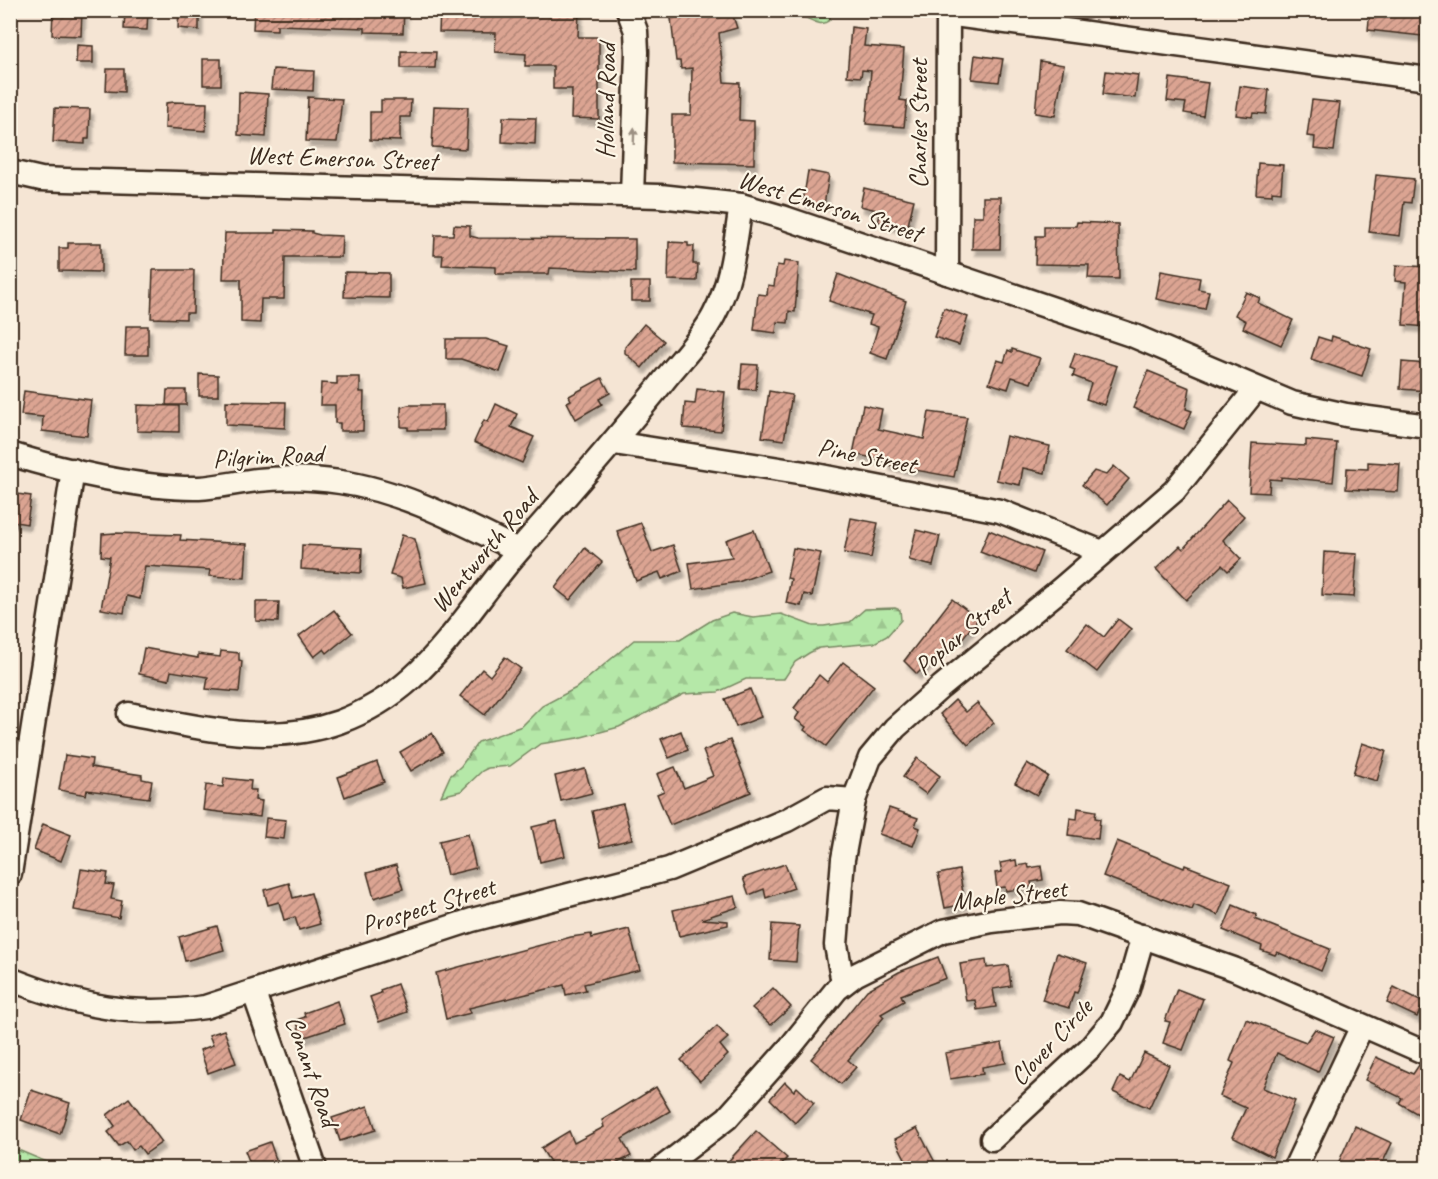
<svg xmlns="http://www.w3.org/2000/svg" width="1438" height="1179" font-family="Caveat,sans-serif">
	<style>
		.forest { fill: url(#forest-firs); stroke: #788963; stroke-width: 1.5 }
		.park { fill: url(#park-crowns); stroke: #788963; stroke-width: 1.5 }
		.building { fill: url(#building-hatch); stroke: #3b2a1e; stroke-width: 1.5; filter: url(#shadow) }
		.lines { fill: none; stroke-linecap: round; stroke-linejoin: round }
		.minor-casing { stroke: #3b2a1e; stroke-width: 27 }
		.minor { stroke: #fcf5e5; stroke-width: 22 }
		.oneway { fill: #9c9082 }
		.labels { text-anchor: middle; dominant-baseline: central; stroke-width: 4.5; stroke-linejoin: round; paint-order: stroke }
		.street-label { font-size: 26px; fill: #3b2a1e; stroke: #fcf5e5 }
	</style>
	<defs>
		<pattern id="forest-firs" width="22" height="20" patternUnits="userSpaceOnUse" patternTransform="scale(1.5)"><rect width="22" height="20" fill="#b5e8a8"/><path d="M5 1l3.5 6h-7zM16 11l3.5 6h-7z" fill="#9dc790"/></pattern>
		<pattern id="park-crowns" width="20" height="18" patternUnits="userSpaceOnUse" patternTransform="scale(1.5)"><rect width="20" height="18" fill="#b5e8a8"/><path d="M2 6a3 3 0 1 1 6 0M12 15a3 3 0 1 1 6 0" fill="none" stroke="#9dc790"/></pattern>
		<pattern id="building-hatch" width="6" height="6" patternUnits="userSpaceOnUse" patternTransform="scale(1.5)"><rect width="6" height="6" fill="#dba492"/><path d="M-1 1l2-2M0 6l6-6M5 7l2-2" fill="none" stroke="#b38677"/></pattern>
		<filter id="shadow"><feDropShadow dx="3.5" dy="6" stdDeviation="1.5" flood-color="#0004"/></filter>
	</defs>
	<rect width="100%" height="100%" fill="#f5e5d4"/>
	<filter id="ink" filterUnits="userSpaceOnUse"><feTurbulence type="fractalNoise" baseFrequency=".0167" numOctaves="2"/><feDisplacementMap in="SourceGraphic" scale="12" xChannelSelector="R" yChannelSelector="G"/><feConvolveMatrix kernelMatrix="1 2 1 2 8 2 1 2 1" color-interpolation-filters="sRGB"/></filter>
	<g filter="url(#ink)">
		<!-- forest -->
		<g class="forest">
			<path d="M759 11H830V20C819 28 814 20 803 17 788 14 774 16 759 11Z"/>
			<path d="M895 608 900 610 901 620 887 636 874 643 819 648 809 653 795 662 784 679H746L718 692 684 694 619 727 578 738 540 744 510 766 488 768 482 771 461 791 441 796 450 776 461 766 478 742 522 726 542 706 576 688 634 640H680L712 620 732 613 753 617 781 614 813 626H824L850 622 865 609Z"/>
		</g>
		<!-- park -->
		<path class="park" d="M10 1147H11L61 1168H11Z"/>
		<!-- building -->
		<g class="building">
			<path d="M53 10H82L81 36 52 35Z"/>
			<path d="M125 10H148L147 30 124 29Z"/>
			<path d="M179 10H199V30L178 28Z"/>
			<path d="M254 10H404L403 33 365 32V28L277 25V30L253 29Z"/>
			<path d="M440 10H579L578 37H599V119L571 118 572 89H553V66H525L526 54 495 52 496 33 439 32Z"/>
			<path d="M670 10H731L737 28 719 33 724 82 740 83 739 120 754 121V164L672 162V115H691L692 68 681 69 680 61H676Z"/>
			<path d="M1370 10H1425L1422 36 1368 30Z"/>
			<path d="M851 27 866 29 864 46 904 49 900 100 907 101 904 127 866 124 871 71 862 70 861 77 847 76Z"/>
			<path d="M77 45 93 46V63H76Z"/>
			<path d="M401 51 436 52 435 68H401Z"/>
			<path d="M975 55 1003 59 999 82 972 79Z"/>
			<rect x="203" y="59" width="18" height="26"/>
			<path d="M1040 61 1064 65 1055 116 1035 113Z"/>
			<path d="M107 69H124V92L106 91Z"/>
			<path d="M273 69 314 71 313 91 271 89Z"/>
			<path d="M1106 71 1138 75 1135 98 1103 94Z"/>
			<path d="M1170 78 1208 83 1203 116 1184 113 1186 103 1167 101Z"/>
			<path d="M1240 86 1269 90 1266 114 1253 113 1252 117 1236 115Z"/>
			<path d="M239 92 268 94 266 137 238 135Z"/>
			<path d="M308 97 342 99 337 142 306 141Z"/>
			<path d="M381 100H411L410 117H400V141L370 140V112H381Z"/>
			<path d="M1312 100 1340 103 1334 151 1314 149 1315 137 1307 136Z"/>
			<path d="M174 102 207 103 206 131 165 128 166 103Z"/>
			<path d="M434 106 468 107 466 149 432 147Z"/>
			<path d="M55 108 90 109 89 139H85V144L53 142Z"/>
			<path d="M503 117 536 118 535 144 502 142Z"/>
			<path d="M1258 163 1283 165 1281 192 1272 191V195L1256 194Z"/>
			<path d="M808 171 829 175 824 205 803 202Z"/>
			<path d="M1376 175 1414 179 1411 203 1404 202 1400 236 1369 232Z"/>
			<path d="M864 188 914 200 907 229 878 222 881 211 860 206Z"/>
			<path d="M983 197H1001L1000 249H972L973 216H983Z"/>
			<path d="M1077 222 1118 224 1119 279 1088 278 1089 265 1035 264 1036 236H1044V226H1076Z"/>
			<path d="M454 225 470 226V236L478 238 635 239V272L550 268 549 274H496V267L442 265 443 255H434L435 235H453Z"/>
			<path d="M276 230 312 231V233L320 235 342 236 341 257H285L284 299H261L260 323 241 322V279H223L225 233H276Z"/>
			<path d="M669 242 688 243V246H694L693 264H698L697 281 668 280Z"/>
			<path d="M68 243H101V272L59 271V248H68Z"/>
			<path d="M784 261 799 263 795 312 789 311 788 323 777 322 776 333 754 330 758 294 767 295 768 285 774 286 777 265 783 266Z"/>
			<path d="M1396 265 1428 267V327L1403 325 1406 282 1395 281Z"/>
			<path d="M153 270H194L193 313H186V319L151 318Z"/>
			<path d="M1161 271 1200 278 1198 289 1209 291 1205 309 1156 299Z"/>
			<path d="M345 272 389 273V298L344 297Z"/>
			<path d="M838 274 906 301 887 359 870 353 878 327 869 324 872 315 829 301Z"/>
			<rect x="631" y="282" width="19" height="19"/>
			<path d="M1246 292 1260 298 1258 303 1293 320 1281 345 1243 328 1246 321 1235 315Z"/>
			<path d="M944 308 968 317 959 345 934 337Z"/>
			<path d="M644 324 664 341 642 368 625 353V347Z"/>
			<path d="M126 326H148V355H125Z"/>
			<path d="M1332 336 1371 349 1362 376 1311 359 1318 337 1331 341Z"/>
			<path d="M446 339H486L509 346 500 372 461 359H446Z"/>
			<path d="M1012 349 1040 358 1031 383 1012 377 1008 389 989 383 997 360 1004 362 1008 350 1012 352Z"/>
			<path d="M1075 353 1117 366 1104 405 1086 399 1091 383 1073 376 1075 370 1070 368Z"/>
			<path d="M1402 362 1428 364V391L1400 389Z"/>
			<path d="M742 364 758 365 756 390 740 389Z"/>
			<path d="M1148 371 1190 388 1186 409 1192 411 1184 429 1133 408Z"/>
			<path d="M199 374 218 375V396H199Z"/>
			<path d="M337 377H360V392H364L363 431H340V423H335V405H320L321 383 337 384Z"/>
			<path d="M602 378 610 393 599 399 602 404 576 419 567 402 571 400 569 396Z"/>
			<path d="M697 389 725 392 721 431 683 428 685 403 695 404Z"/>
			<path d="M167 390H186V405H166Z"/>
			<path d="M24 391 91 400 87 436 42 431 43 417 21 415Z"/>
			<path d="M769 391 792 395 784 440 762 437Z"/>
			<path d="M226 401 286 402 285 428 226 425Z"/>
			<path d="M496 404 517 414 511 427 534 437 522 463 474 442 484 420 488 422Z"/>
			<path d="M137 405 179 406V432L137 431Z"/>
			<path d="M408 405H443V430H408V427H401V407Z"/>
			<path d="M863 405 882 409 878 429 924 439 929 412 967 417 954 477 887 465 888 461 853 454Z"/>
			<path d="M1006 436 1050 446 1045 473 1023 468 1020 485 996 480Z"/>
			<path d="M1306 440 1337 443 1333 482 1281 477V480L1270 479 1269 493 1249 492 1252 443 1306 446Z"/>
			<path d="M1368 462 1400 464 1398 492 1346 489 1347 468 1368 469Z"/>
			<path d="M1114 466 1129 479 1107 505 1082 485 1094 471 1106 475Z"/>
			<path d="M10 493 31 496 27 524 10 521Z"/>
			<path d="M1227 500 1244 516 1223 540 1241 559 1228 571 1222 565 1186 600 1156 569 1180 546 1183 549Z"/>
			<path d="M851 518 878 523 871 558 844 553Z"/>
			<path d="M641 523 652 552 673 545 682 571 662 579 659 572 636 581 617 531Z"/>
			<path d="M754 530 769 571 738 582 693 589 689 563 732 557 726 540Z"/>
			<path d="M916 530 940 536 933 566 909 560Z"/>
			<path d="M989 530 1042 552 1034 573 980 552Z"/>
			<path d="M115 533 181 535 180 540 247 544 245 578 209 576 210 570 145 566 140 599 127 596 124 613 101 609 110 557 101 556 102 534Z"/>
			<path d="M402 535 415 539 426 583 403 588 401 578 390 575Z"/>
			<path d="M302 545 362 548 361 573 301 569Z"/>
			<path d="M585 548 602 562 570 600 555 588Z"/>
			<path d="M793 548 821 553 812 596 804 594 801 606 786 603 791 579 787 578Z"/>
			<path d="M1324 552 1357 554 1354 597 1322 595Z"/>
			<path d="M952 599 978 619 961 640 956 636 917 674 904 661Z"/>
			<path d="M256 602H279L278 622 256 621Z"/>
			<path d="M334 610 352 633 327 653 324 649 314 657 299 636Z"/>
			<path d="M1118 619 1131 629 1097 672 1067 649 1087 624 1104 637Z"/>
			<path d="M144 648 198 658V654L220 657 221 651 239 653V660L242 661 239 692 206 689 208 677 171 671 169 680 139 674Z"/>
			<path d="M505 657 521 669 485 715 460 696 482 669 490 676Z"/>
			<path d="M843 662 874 686 826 746 804 730 806 727 795 719 799 713 794 708 819 675 827 682Z"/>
			<path d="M750 689 761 717 736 727 725 699Z"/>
			<path d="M955 700 966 712 977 703 994 723 968 745 940 714Z"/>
			<path d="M681 731 688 750 669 758 661 739Z"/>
			<path d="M432 733 443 752 411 771 400 752Z"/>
			<path d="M730 740 751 792 670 825 657 794 664 791 657 774 675 767 684 788 713 776 703 751Z"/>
			<path d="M1362 743 1386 751 1377 781 1353 774Z"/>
			<path d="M65 755 92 759 91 767 142 775V779L152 781 149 798 87 790 86 795 59 790Z"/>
			<path d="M917 758 940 776 926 794 903 777Z"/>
			<path d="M377 762 384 782 345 797 338 777Z"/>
			<path d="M1027 763 1048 776 1037 795 1015 783Z"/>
			<path d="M585 769 592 793 561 801 555 776Z"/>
			<path d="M224 778 251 781 250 790H256L255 800 262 801 260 817 203 810 206 785 223 787Z"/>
			<path d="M623 804 632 839 600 847 592 811Z"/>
			<path d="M889 808 918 818 915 826 920 828 913 846 879 834Z"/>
			<path d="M1078 808 1096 811 1095 818 1100 819 1098 839 1068 835 1070 818 1077 819Z"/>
			<path d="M266 818 286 820 284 839 264 837Z"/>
			<path d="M557 821 565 856 540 862 532 827Z"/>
			<path d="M43 824 71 835 61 861 34 850Z"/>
			<path d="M468 834 476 868 447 875 439 841Z"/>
			<path d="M1117 841 1184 868 1185 865 1231 883 1218 915 1194 905 1192 910 1103 876Z"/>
			<path d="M1016 860 1017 866 1028 864 1029 868 1041 866 1043 880 1031 882 1032 887 1006 891 1005 887 997 888 995 873 1002 872 1000 863Z"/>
			<path d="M785 864 794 888 766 898 764 889 749 895 743 878Z"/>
			<path d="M396 865 403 889 374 898 367 873Z"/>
			<path d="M81 869 108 873 106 884 114 885 111 899 122 901 119 918 74 910Z"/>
			<path d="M959 870 965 904 945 908 938 874Z"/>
			<path d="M289 883 293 898 311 893 320 924 299 930 295 917 284 920 279 902 268 905 264 890Z"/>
			<path d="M735 896 738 907 702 919 728 921V925L679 936 673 910Z"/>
			<path d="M1233 905 1257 915 1255 919 1330 949 1321 971 1277 952 1275 955 1261 950 1262 946 1223 930Z"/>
			<path d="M772 924 799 926 796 962 770 960Z"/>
			<path d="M217 926 224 950 185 961 179 937Z"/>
			<path d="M629 929 640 970 584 984 586 990 566 995 564 985 469 1008 471 1013 446 1019 436 973 571 937 591 934 592 938Z"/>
			<path d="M1057 953 1087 963 1077 993 1074 992 1069 1008 1042 1000Z"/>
			<path d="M938 957 946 978 901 995 904 1001 881 1014 884 1017 848 1060 856 1067 841 1084 811 1059 867 990 899 972Z"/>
			<path d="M986 960 987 968 1008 965 1011 986 993 989 996 1007 977 1010 975 1000 966 1001 960 964Z"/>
			<path d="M397 984 407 1012 379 1022 370 997 381 993 380 990Z"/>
			<path d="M1394 987 1424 1002 1417 1017 1387 1003Z"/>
			<path d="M773 988 791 1007 771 1025 752 1008Z"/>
			<path d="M1177 989 1203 999 1183 1050 1163 1043 1170 1022 1165 1021Z"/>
			<path d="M337 1001 345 1024 302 1038 296 1020 305 1017 304 1013Z"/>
			<path d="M1246 1019 1306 1042 1315 1029 1334 1037 1318 1072 1277 1053 1263 1088 1295 1101 1272 1157 1232 1137 1246 1108 1220 1096 1234 1063 1230 1061Z"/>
			<path d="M717 1026 728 1038 720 1045 728 1055 700 1081 681 1060Z"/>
			<path d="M224 1030 236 1063 208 1073 200 1050 213 1045 209 1035Z"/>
			<path d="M1002 1043 1006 1063 982 1067 983 1074 950 1079 945 1053Z"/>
			<path d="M1144 1053 1169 1065 1149 1108 1113 1092 1120 1077 1130 1082Z"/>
			<path d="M1376 1057 1413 1074 1419 1065 1428 1067V1120L1399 1103 1402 1098 1365 1080Z"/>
			<path d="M785 1082 794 1091 797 1087 814 1103 795 1123 770 1099Z"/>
			<path d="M656 1087 670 1111 622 1139 631 1156 608 1168H554L541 1148 569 1131 574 1143 604 1127 602 1120Z"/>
			<path d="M31 1090 70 1103 60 1134 21 1120Z"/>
			<path d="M129 1098 162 1142 145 1154 139 1146 133 1150 127 1141 119 1146 108 1132 115 1126 107 1115Z"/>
			<path d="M368 1106 376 1130 340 1141 332 1118Z"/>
			<path d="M1355 1126 1392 1143 1380 1168H1336Z"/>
			<path d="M917 1128 938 1168H910L895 1139Z"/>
			<path d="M756 1131 787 1158 778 1168H722Z"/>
			<path d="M270 1142 279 1168H252L245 1151Z"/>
		</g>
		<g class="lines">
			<!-- minor casing -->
			<g class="minor-casing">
				<g id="minor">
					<path d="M628 10 636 31 637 52 632 195"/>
					<path d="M947 14 1428 79"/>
					<path d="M10 172 41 179 66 180 660 196 741 205 782 217 1134 336 1292 403 1346 415 1428 426"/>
					<path d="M947 273 948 10"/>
					<path d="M614 443 811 474 1000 511 1102 552"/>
					<path d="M10 454C65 471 142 489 199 488 219 487 238 482 258 480 284 477 313 478 340 482 403 491 462 523 518 550"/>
					<path d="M129 714C198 727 269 747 339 722 366 712 391 697 412 678 454 640 483 591 520 549 568 494 616 440 662 383 679 361 701 340 714 315 732 281 735 243 741 205"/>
					<path d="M10 874 73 470"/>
					<path d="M10 979C78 1006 132 1018 205 1007L472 920 669 869 787 820 827 798 854 800"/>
					<path d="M843 983 836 945 843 859 854 800 870 758 895 728 941 687 1062 588 1174 491 1256 389"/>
					<path d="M254 993 315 1168"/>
					<path d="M992 1139 1091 1047 1112 1022 1128 989 1143 936"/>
					<path d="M662 1168 727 1118 791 1046 837 989 855 975 943 931 992 921 1060 913 1078 914 1234 969 1428 1054"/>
					<path d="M1295 1168 1362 1026"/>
				</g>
			</g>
			<!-- minor -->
			<use href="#minor" class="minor"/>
		</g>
		<!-- one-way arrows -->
		<defs><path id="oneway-solid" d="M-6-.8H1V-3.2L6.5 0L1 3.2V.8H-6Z" transform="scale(1.5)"/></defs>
		<use class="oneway" href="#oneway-solid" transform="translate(634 136) rotate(-88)"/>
	</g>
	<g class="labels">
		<!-- street labels -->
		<g class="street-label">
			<text transform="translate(606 101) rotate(-89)">Holland Road</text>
			<text transform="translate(918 124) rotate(-90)">Charles Street</text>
			<text transform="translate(342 158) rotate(2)">West Emerson Street</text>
			<text transform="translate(830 206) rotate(17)">West Emerson Street</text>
			<text transform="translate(268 456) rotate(-3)">Pilgrim Road</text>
			<text transform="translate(867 456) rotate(11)">Pine Street</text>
			<text transform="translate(484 551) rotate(-50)">Wentworth Road</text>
			<text transform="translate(963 632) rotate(-40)">Poplar Street</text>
			<text transform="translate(1009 895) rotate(-7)">Maple Street</text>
			<text transform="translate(428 906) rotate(-17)">Prospect Street</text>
			<text transform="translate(1051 1042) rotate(-47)">Clover Circle</text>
			<text transform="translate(312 1071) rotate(71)">Conant Road</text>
		</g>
	</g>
	<!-- margin -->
	<rect width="1438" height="1179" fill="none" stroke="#fcf5e5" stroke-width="36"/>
	<rect x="18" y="18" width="1402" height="1143" fill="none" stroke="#3b2a1e" stroke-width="2" filter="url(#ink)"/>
</svg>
